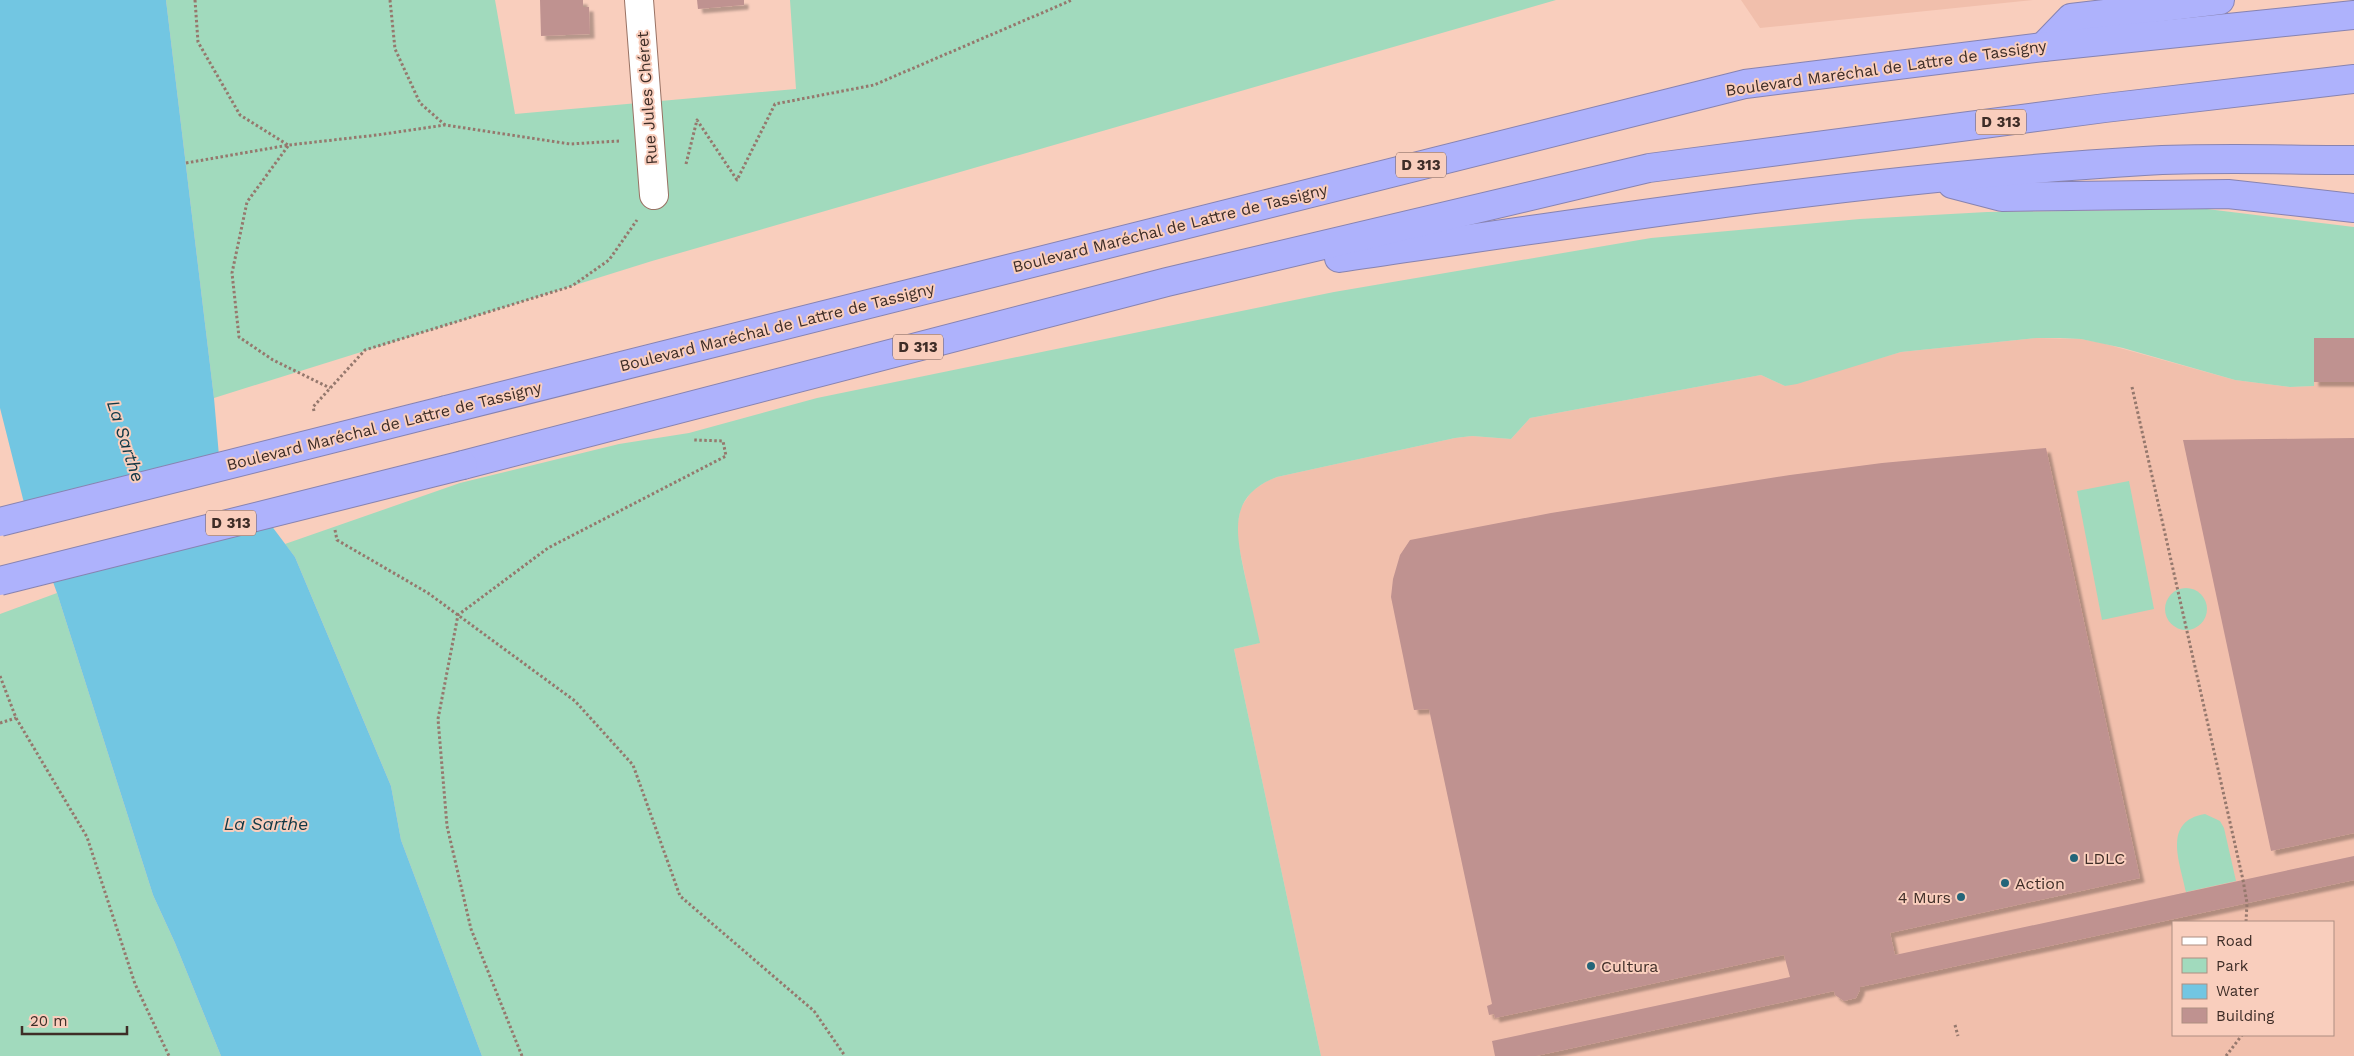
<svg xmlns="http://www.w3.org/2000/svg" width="2354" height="1056" font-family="'Work Sans',sans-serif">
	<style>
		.built { fill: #f1bfac; fill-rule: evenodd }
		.green { fill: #a1dabd }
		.water { fill: #72c6e2 }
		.pier { fill: #f9cebd }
		.building { fill: #bf9290; filter: url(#shadow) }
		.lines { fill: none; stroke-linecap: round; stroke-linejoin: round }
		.minor-casing { stroke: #997264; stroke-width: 30 }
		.highway-casing { stroke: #8783b1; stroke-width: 30 }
		.path { stroke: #95786d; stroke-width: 3; stroke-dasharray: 2.5 2.5; stroke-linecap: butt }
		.minor { stroke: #fff; stroke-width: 28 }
		.highway { stroke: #aeb2fc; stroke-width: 28 }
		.highway-bridge-casing { stroke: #8783b1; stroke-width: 30; stroke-linecap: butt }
		.highway-bridge { stroke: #aeb2fc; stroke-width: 28 }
		.poi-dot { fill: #246579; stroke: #f9cebd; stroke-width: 2 }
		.labels { text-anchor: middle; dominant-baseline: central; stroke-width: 4; stroke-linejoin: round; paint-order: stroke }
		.shield { fill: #f9cebd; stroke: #765d54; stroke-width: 1 }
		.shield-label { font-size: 15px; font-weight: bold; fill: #3e2d27 }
		.street-label { font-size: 16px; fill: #3e2d27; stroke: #f9cebd }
		.poi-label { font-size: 16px; fill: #3e2d27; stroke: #f9cebd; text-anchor: start }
		.water-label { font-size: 18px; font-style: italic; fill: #113845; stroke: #f9cebd }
	</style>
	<defs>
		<filter id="shadow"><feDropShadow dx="4.5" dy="4.5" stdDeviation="1" flood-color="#0004"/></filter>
	</defs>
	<rect width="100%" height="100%" fill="#f9cebd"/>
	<!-- built -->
	<g class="built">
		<path d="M1741 0H2033L1760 28Z"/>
		<path d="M2036 338 2081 339 2102 343 2235 380 2290 387 2314 386V338H2354V1056H1321L1234 649 1259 643 1236 532 1241 507 1252 491 1267 481 1277 477 1455 438 1472 436 1511 439 1530 418 1761 375 1785 386 1901 352ZM2173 922H2333V1035H2173Z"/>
	</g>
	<!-- green -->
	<g class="green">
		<path d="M166 0H495L515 114 796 89 790 0H1556L652 261 214 398Z"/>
		<path d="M2207 209 2354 227V382H2314V386L2290 387 2235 380 2123 348 2081 339 2060 338H2036L1901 352 1797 384 1785 386 1761 375 1530 418 1511 439 1472 436 1455 438 1277 477C1227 496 1236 533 1245 576 1250 598 1255 621 1260 643L1234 649 1321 1056H482L401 840 391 786 295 557 285 544 460 483 619 444 689 433 817 398 1334 292 1651 238 1860 219 1987 212Z"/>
		<path d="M2129 481 2154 609 2102 620 2077 491Z"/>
		<circle cx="2186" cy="609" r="21"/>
		<path d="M57 593 153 895 175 943 221 1056H0V614Z"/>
		<path d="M2205 814 2220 821 2224 828 2236 881 2186 892C2180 862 2162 821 2205 814Z"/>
	</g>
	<!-- water -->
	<path class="water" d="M0 0H166L214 398 219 456 295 557 391 786 401 840 482 1056H221L175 943 153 895 57 593 23 499 0 408Z"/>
	<!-- pier -->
	<path class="pier" d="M228 465 266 514 46 569 27 515Z"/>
	<!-- building -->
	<g class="building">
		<path d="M540 0H583V7H589L590 34 541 36Z"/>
		<path d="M697 0H744V5L698 9Z"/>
		<rect x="2314" y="338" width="40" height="44"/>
		<path d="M2354 438V833L2271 851 2183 440Z"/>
		<path d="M2046 448 2140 878 1890 933 1895 955 2354 856V880L1860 987V990L1856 998 1844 1001 1835 995 1834 991 1536 1056H1495L1492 1041 1790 977 1784 955 1495 1018 1494 1014 1489 1015 1487 1006 1492 1004 1429 709 1414 710 1391 597 1393 579 1400 555 1410 540 1551 513 1790 475 1882 463Z"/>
	</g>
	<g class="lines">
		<!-- minor casing -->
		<g class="minor-casing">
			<path id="minor" d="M639 0 654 195"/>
		</g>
		<!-- highway casing -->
		<g class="highway-casing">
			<g id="highway">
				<path d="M2043 47 2071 18 2220 0"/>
				<path d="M1952 184 2002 197 2228 194 2354 208"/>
				<path d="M1339 258C1606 219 1874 177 2144 161 2213 157 2284 160 2354 160"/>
				<path d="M446 410 1745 84 2043 47 2354 15"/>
				<path d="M463 465 1167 282 1649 168 2105 108 2354 79"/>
			</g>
		</g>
		<!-- path -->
		<g class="path">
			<path d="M195 0 198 42 240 115 288 145"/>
			<path d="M390 0 395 49 420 103 445 125"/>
			<path d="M288 146 247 202 232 273 239 337 273 360 330 388"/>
			<path d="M186 163 289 145 377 135 445 125 570 144 619 141"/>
			<path d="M686 164 697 120 737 180 775 104 874 85 1072 0"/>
			<path d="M2132 387 2243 880 2247 903 2246 922"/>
			<path d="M314 411 313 407 365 350 572 286 609 260 637 220"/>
			<path d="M335 530 337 540 428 593 575 701 633 765 680 896 814 1011 845 1056"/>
			<path d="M0 676 16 718 87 837 135 984 169 1056"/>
			<path d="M0 723 16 718"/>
			<path d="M1955 1025 1958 1036"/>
			<path d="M522 1056 471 929 447 826 438 719 458 615 548 548 726 456 723 441 694 440"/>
			<path d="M2226 1056 2242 1035"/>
		</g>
		<!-- minor -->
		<use href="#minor" class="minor"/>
		<!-- highway -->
		<use href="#highway" class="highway"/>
		<!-- highway-bridge casing -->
		<g class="highway-bridge-casing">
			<g id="highway-bridge">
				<path d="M0 522 446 410"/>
				<path d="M0 581 463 465"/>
			</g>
		</g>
		<!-- highway-bridge -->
		<use href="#highway-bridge" class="highway-bridge"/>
	</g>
	<!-- markers -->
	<g class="poi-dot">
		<circle cx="2074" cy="858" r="5"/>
		<circle cx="2005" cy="883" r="5"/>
		<circle cx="1961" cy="897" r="5"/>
		<circle cx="1591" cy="966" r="5"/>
	</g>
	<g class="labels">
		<!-- shield labels -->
		<g class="shield">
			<rect x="1976" y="109.5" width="50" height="25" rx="4"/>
			<rect x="1396" y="152.5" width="50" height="25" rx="4"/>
			<rect x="893" y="334.5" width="50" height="25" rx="4"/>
			<rect x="206" y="510.5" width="50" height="25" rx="4"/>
		</g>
		<g class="shield-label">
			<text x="2001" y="122">D 313</text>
			<text x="1421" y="165">D 313</text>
			<text x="918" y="347">D 313</text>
			<text x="231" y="523">D 313</text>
		</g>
		<!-- street labels -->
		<g class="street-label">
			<text transform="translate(1886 68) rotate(-8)">Boulevard Maréchal de Lattre de Tassigny</text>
			<text transform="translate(647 98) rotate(-94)">Rue Jules Chéret</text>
			<text transform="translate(1170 228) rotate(-14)">Boulevard Maréchal de Lattre de Tassigny</text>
			<text transform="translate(777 327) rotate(-14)">Boulevard Maréchal de Lattre de Tassigny</text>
			<text transform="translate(384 426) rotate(-14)">Boulevard Maréchal de Lattre de Tassigny</text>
		</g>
		<!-- poi labels -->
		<g class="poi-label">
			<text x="2084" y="858">LDLC</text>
			<text x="2015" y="883">Action</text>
			<text x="1951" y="897" text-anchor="end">4 Murs</text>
			<text x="1601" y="966">Cultura</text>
		</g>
		<!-- water labels -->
		<g class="water-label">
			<text transform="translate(126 441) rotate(72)">La Sarthe</text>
			<text x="266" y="823">La Sarthe</text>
		</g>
	</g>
	<!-- legend -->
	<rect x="2172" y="921" width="162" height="115" fill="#f9cebd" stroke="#ae8e81"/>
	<rect x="2182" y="937" width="25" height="8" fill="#ffffff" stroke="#ae8e81"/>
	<text x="2216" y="946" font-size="15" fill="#3e2d27">Road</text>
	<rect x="2182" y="958" width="25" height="15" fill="#a1dabd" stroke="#ae8e81"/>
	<text x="2216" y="971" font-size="15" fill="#3e2d27">Park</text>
	<rect x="2182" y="984" width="25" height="15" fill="#72c6e2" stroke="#ae8e81"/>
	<text x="2216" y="996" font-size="15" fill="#3e2d27">Water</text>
	<rect x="2182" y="1008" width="25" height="15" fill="#bf9290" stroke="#ae8e81"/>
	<text x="2216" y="1021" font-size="15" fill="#3e2d27">Building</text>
	<!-- scale -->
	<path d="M22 1026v8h105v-8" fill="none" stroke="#3e2d27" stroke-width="2.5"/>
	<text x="30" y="1026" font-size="15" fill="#3e2d27" stroke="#f9cebd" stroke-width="4" paint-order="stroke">20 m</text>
</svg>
